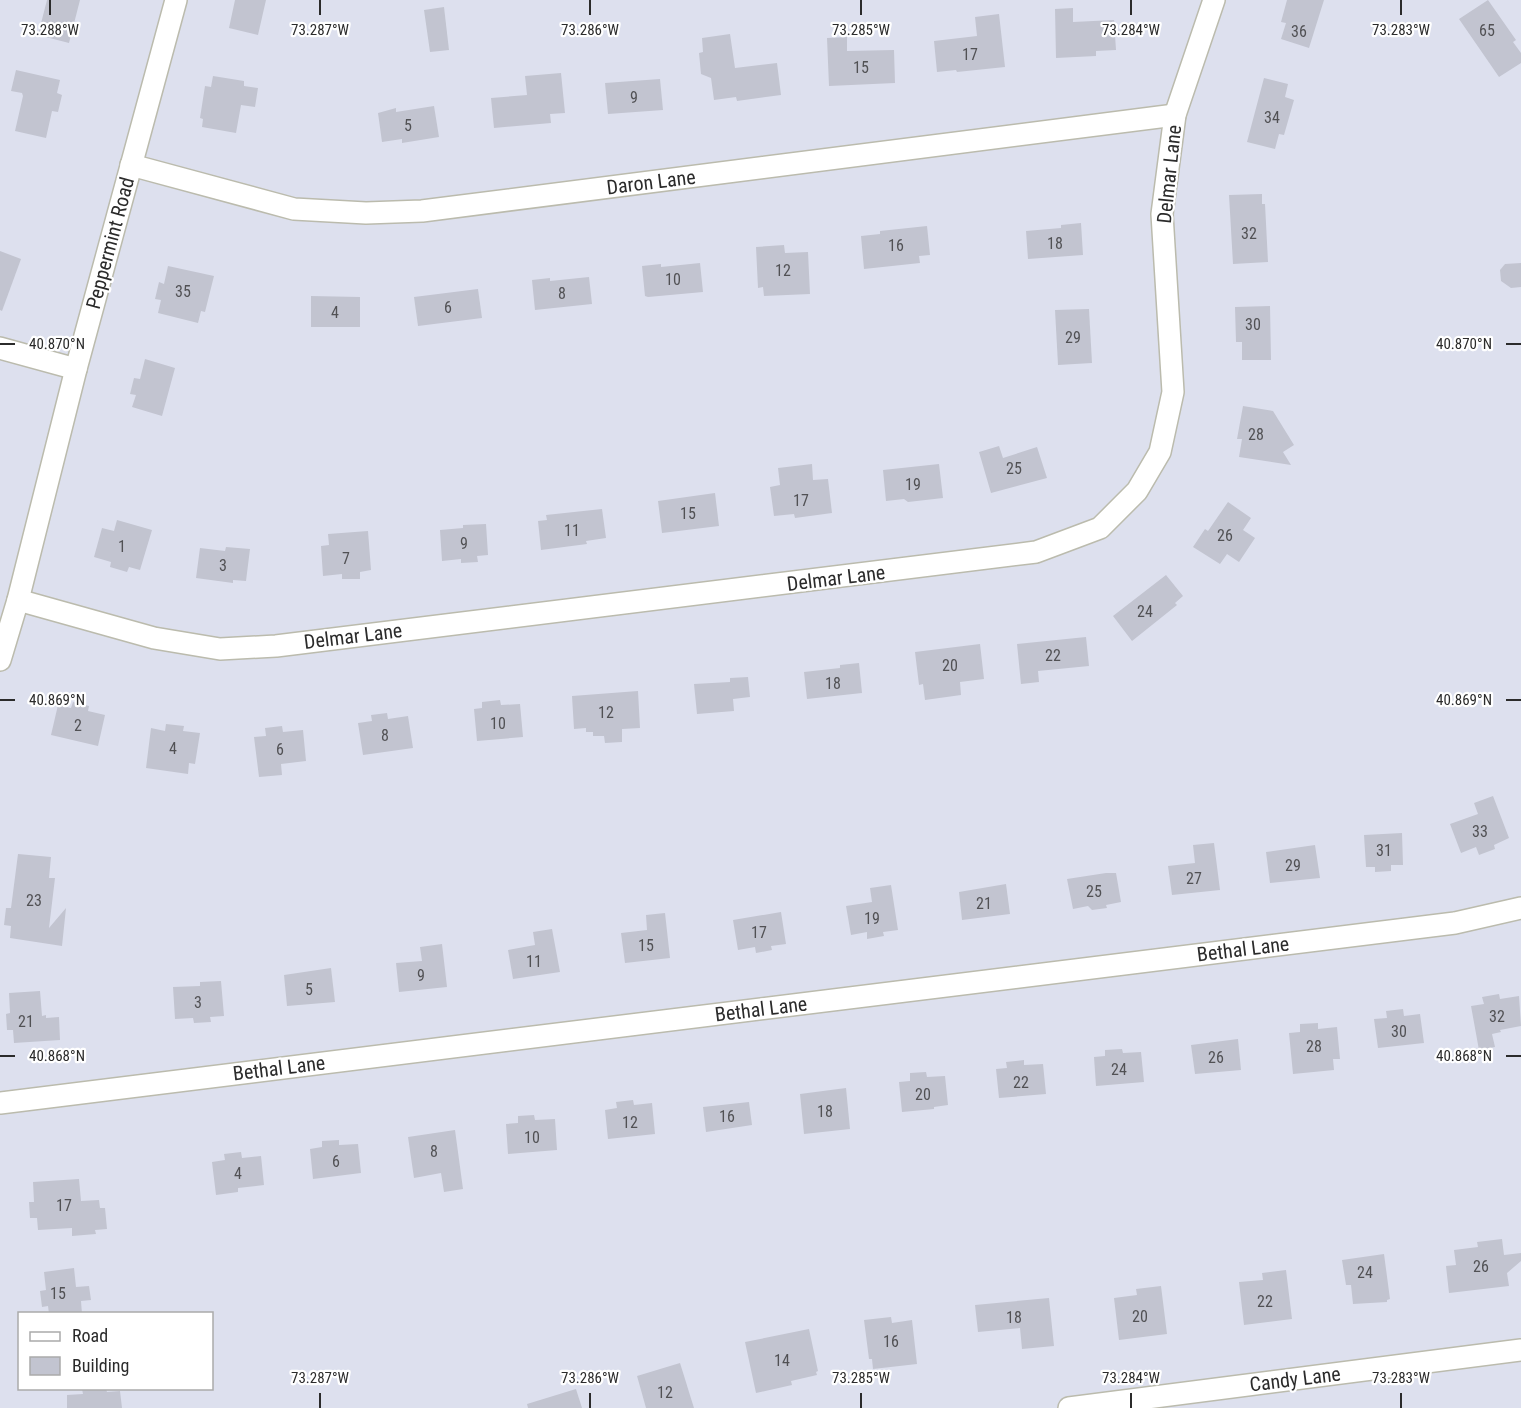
<svg xmlns="http://www.w3.org/2000/svg" width="1521" height="1408" font-family="'Roboto Condensed',sans-serif">
	<style>
		.building { fill: #c2c4d0 }
		.lines { fill: none; stroke-linecap: round; stroke-linejoin: round }
		.street-casing { stroke: #bbbbad; stroke-width: 24 }
		.street { stroke: #fff; stroke-width: 21 }
		.ticks { fill: none; stroke: #2b2b2b; stroke-width: 2 }
		.labels { text-anchor: middle; dominant-baseline: central; stroke-width: 4.5; stroke-linejoin: round; paint-order: stroke }
		.number-label { font-size: 16px; fill: #515154 }
		.street-label { font-size: 20px; fill: #2b2b2b; stroke: #fff }
		.ticks-label { font-size: 15px; text-anchor: middle; fill: #2b2b2b; stroke: #fff; stroke-width: 4.5; stroke-linejoin: round; paint-order: stroke }
	</style>
	<rect width="100%" height="100%" fill="#dde0ee"/>
	<!-- building -->
	<g class="building">
		<path d="M47 0H80L69 43 38 35Z"/>
		<path d="M235 0H266L258 35 229 28Z"/>
		<path d="M1287 0H1324L1309 48 1281 39 1286 23 1281 22Z"/>
		<path d="M1488 0 1516 40 1513 42 1521 53V63L1499 77 1459 19Z"/>
		<path d="M444 7 449 50 430 52 424 10Z"/>
		<path d="M1073 8V22L1114 20 1116 50 1096 51V56L1056 58 1055 9Z"/>
		<path d="M999 14 1005 67 957 72 956 70 937 72 934 41 977 36 975 17Z"/>
		<path d="M730 34 735 68 777 63 781 95 737 101 736 97 714 100 711 78 701 74 699 53 703 52 702 38Z"/>
		<path d="M847 37V51L894 50 895 83 829 86 827 38Z"/>
		<path d="M16 70 60 80 57 93 62 95 58 112 52 111 46 138 15 131 23 96 22 93 11 91Z"/>
		<path d="M561 73 565 113 550 114 551 123 494 128 491 98 527 95 525 76Z"/>
		<path d="M213 76 244 81V86L258 88 255 107 241 105 236 133 202 127 203 119 200 118 205 86 211 87Z"/>
		<path d="M1264 78 1288 84 1285 97 1294 100 1284 135 1279 134 1275 149 1247 142Z"/>
		<path d="M660 79 663 110 608 114 605 83Z"/>
		<path d="M434 106 439 137 402 143V139L382 142 378 113 396 108V112Z"/>
		<path d="M1262 194V204H1265L1268 262 1233 264 1229 195Z"/>
		<path d="M1081 223 1083 255 1028 259 1026 231 1061 228V225Z"/>
		<path d="M927 226 930 255 919 256 920 263 864 269 861 236 880 234V231Z"/>
		<path d="M784 245 785 253 808 252 810 294 764 296 763 287 758 288 756 247Z"/>
		<path d="M0 251 21 259 2 311 0 310Z"/>
		<path d="M700 263 703 292 648 297 645 296 642 266 661 264V267Z"/>
		<path d="M1521 263V287L1511 288 1501 281 1500 270 1505 264Z"/>
		<path d="M168 266 214 276 205 312 201 311 198 323 158 313 161 300 155 299 159 282 164 284Z"/>
		<path d="M589 277 592 304 535 310 532 280 550 278V281Z"/>
		<path d="M478 289 482 318 418 326 414 297Z"/>
		<path d="M311 296 360 297V327H311Z"/>
		<path d="M1270 306 1271 360H1242V342H1236L1235 307Z"/>
		<path d="M1089 309 1092 363 1058 365 1055 310Z"/>
		<path d="M145 359 175 368 162 416 132 407 136 395 130 394 134 378 140 379Z"/>
		<path d="M1243 406 1273 411 1294 445 1283 452 1291 465 1239 457 1242 439H1237Z"/>
		<path d="M999 446 1003 458 1037 447 1047 478 991 493 979 452Z"/>
		<path d="M812 464 813 480 828 479 832 513 795 518 794 514 774 516 770 487 780 485 778 468Z"/>
		<path d="M939 464 943 498 908 502 904 499 886 501 883 470Z"/>
		<path d="M715 493 719 526 662 533 658 501Z"/>
		<path d="M1228 502 1251 518 1243 530 1255 538 1239 562 1227 554 1220 564 1193 547 1205 529 1208 531Z"/>
		<path d="M602 509 606 538 586 541 587 544 541 550 538 521 547 520 546 515Z"/>
		<path d="M117 520 152 530 140 570 129 567 127 572 110 567 111 562 94 557 102 528 114 531Z"/>
		<path d="M486 524 488 555 477 556 478 562 461 563V559L442 561 440 530 463 528V525Z"/>
		<path d="M368 531 371 570 360 572V579H342V574L323 576 321 546 329 545 328 534Z"/>
		<path d="M226 547 250 549 246 581 233 580V583L196 578 200 548 225 551Z"/>
		<path d="M1166 575 1183 596 1175 603 1177 605 1132 641 1113 616Z"/>
		<path d="M1086 637 1089 666 1038 671 1039 682 1021 684 1017 644Z"/>
		<path d="M980 644 984 679 960 682 961 695 925 700 923 684 919 685 915 652Z"/>
		<path d="M859 663 862 693 807 699 804 672 840 668V665Z"/>
		<path d="M748 677 750 697 733 699 734 711 697 714 694 684 730 682V678Z"/>
		<path d="M638 691 640 728 622 729V742L605 743 604 736H593V732H586V728L574 729 572 696Z"/>
		<path d="M500 700 501 705 520 704 523 737 477 741 474 709 482 708V702Z"/>
		<path d="M73 702 89 706 88 711 105 715 98 746 51 735 58 705 71 708Z"/>
		<path d="M387 713 388 719 408 716 413 748 363 755 358 723 372 721 371 715Z"/>
		<path d="M166 724 184 726 183 731 200 733 195 764 189 763 188 774 146 768 151 728 165 731Z"/>
		<path d="M282 726 283 732 303 730 306 761 281 764 282 775 259 777 254 737 266 736 265 728Z"/>
		<path d="M1493 796 1509 838 1494 845 1495 849 1479 855 1476 847 1461 853 1450 824 1478 814 1474 803Z"/>
		<path d="M1402 833 1403 865H1391V871L1375 872V867H1366L1364 835Z"/>
		<path d="M1214 843 1220 890 1172 895 1168 866 1195 863 1193 845Z"/>
		<path d="M1315 845 1320 878 1270 883 1266 852Z"/>
		<path d="M18 854 51 857 49 878H55L49 928 66 908 62 946 10 938 11 926 4 925 6 908H11Z"/>
		<path d="M1106 873H1116L1121 902 1106 905 1107 908 1092 910 1088 906 1073 909 1067 879Z"/>
		<path d="M1006 884 1010 914 962 920 959 892Z"/>
		<path d="M891 885 898 930 883 932 884 936 867 939V932L851 935 846 906 872 902 870 888Z"/>
		<path d="M781 912 786 944 771 946 772 950 756 953 755 947 738 950 733 920Z"/>
		<path d="M665 913 670 958 625 963 621 933 647 930 646 915Z"/>
		<path d="M552 929 560 972 513 979 508 950 535 945 533 932Z"/>
		<path d="M442 944 447 987 399 992 396 963 422 961 420 947Z"/>
		<path d="M331 968 335 1002 287 1006 284 975Z"/>
		<path d="M221 981 224 1016 210 1017 211 1022 194 1023 193 1018 175 1019 173 987 200 986V982Z"/>
		<path d="M40 991 42 1016 46 1015V1018L59 1017 60 1040 14 1043 13 1030H7L6 1014 10 1013 9 993Z"/>
		<path d="M1499 994 1500 999 1519 996 1521 1026 1500 1030 1501 1032 1492 1034 1495 1047 1479 1050 1471 1006 1484 1004 1482 997Z"/>
		<path d="M1403 1009 1404 1016 1420 1014 1424 1043 1378 1048 1374 1019 1387 1018 1386 1011Z"/>
		<path d="M1318 1023V1029L1337 1027 1340 1059H1333L1334 1070 1293 1074 1289 1033 1300 1032V1024Z"/>
		<path d="M1238 1039 1241 1070 1195 1074 1191 1045Z"/>
		<path d="M1122 1049 1123 1053 1141 1052 1144 1082 1096 1086 1094 1057 1105 1056V1050Z"/>
		<path d="M1024 1060V1065L1043 1064 1046 1094 999 1098 996 1069 1007 1068 1006 1062Z"/>
		<path d="M926 1072 927 1077 945 1076 948 1105 934 1107V1109L902 1112 899 1082 910 1081V1073Z"/>
		<path d="M846 1088 850 1129 804 1134 800 1094Z"/>
		<path d="M633 1100 634 1105 652 1103 655 1134 608 1139 605 1110 617 1108 616 1102Z"/>
		<path d="M749 1102 752 1125 706 1132 703 1107Z"/>
		<path d="M534 1115 535 1120 555 1119 557 1150 508 1154 506 1124 518 1123V1116Z"/>
		<path d="M455 1130 463 1189 444 1192 441 1173 414 1178 408 1137Z"/>
		<path d="M339 1140V1145L358 1144 361 1173 313 1179 310 1149 322 1147V1141Z"/>
		<path d="M241 1152 242 1158 261 1156 264 1185 238 1188V1192L216 1195 212 1162 225 1160 224 1154Z"/>
		<path d="M79 1179 81 1201 99 1200 100 1208H105L107 1229 95 1230 96 1234 72 1236V1228L38 1230 37 1218H30L29 1202H34L33 1182Z"/>
		<path d="M1502 1239 1504 1255 1521 1253V1261L1507 1273 1509 1286 1449 1293 1446 1266 1456 1265 1454 1250 1478 1247 1477 1242Z"/>
		<path d="M1384 1254 1390 1299 1387 1300V1302L1353 1304 1351 1285H1346L1342 1260Z"/>
		<path d="M74 1268 76 1287 89 1286 91 1300 81 1301 82 1314H49L48 1306 42 1307 40 1291 46 1290 44 1272Z"/>
		<path d="M1286 1270 1292 1319 1244 1325 1239 1282 1263 1280 1262 1273Z"/>
		<path d="M1161 1286 1167 1334 1119 1340 1114 1298 1137 1295 1136 1289Z"/>
		<path d="M1049 1298 1054 1346 1022 1349 1020 1328 978 1332 975 1305Z"/>
		<path d="M891 1317 892 1323 912 1320 917 1364 873 1369 872 1359H869L864 1320Z"/>
		<path d="M809 1329 818 1371 816 1372 817 1375 791 1381 792 1385 756 1393 745 1342Z"/>
		<path d="M680 1363 694 1408H646L637 1376Z"/>
		<path d="M82 1389H106L107 1392 120 1391 122 1408H67V1395L83 1394Z"/>
		<path d="M576 1389 582 1408H528L527 1404Z"/>
	</g>
	<g class="lines">
		<!-- street casing -->
		<g class="street-casing">
			<g id="street">
				<path d="M131 165 294 209 366 213 422 211 1175 115"/>
				<path d="M0 348 76 369"/>
				<path d="M18 600 154 638 220 649 276 646 1036 552 1100 528 1137 491 1160 452 1173 392 1162 214 1175 115 1214 0"/>
				<path d="M0 660 18 600 76 369 176 0"/>
				<path d="M0 1103 1455 923 1521 908"/>
				<path d="M1069 1408 1521 1350"/>
			</g>
		</g>
		<!-- street -->
		<use href="#street" class="street"/>
	</g>
	<!-- ticks -->
	<path class="ticks" d="M50 0V15M320 0V15M590 0V15M861 0V15M1131 0V15M1401 0V15M0 344H15M1506 344H1521M0 700H15M1506 700H1521M0 1056H15M1506 1056H1521M320 1393V1408M590 1393V1408M861 1393V1408M1131 1393V1408M1401 1393V1408"/>
	<g class="labels">
		<!-- number labels -->
		<g class="number-label">
			<text x="1487" y="30">65</text>
			<text x="1299" y="31">36</text>
			<text x="970" y="54">17</text>
			<text x="861" y="67">15</text>
			<text x="634" y="97">9</text>
			<text x="1272" y="117">34</text>
			<text x="408" y="125">5</text>
			<text x="1249" y="233">32</text>
			<text x="1055" y="243">18</text>
			<text x="896" y="245">16</text>
			<text x="783" y="270">12</text>
			<text x="673" y="279">10</text>
			<text x="183" y="291">35</text>
			<text x="562" y="293">8</text>
			<text x="448" y="307">6</text>
			<text x="335" y="312">4</text>
			<text x="1253" y="324">30</text>
			<text x="1073" y="337">29</text>
			<text x="1256" y="434">28</text>
			<text x="1014" y="468">25</text>
			<text x="913" y="484">19</text>
			<text x="801" y="500">17</text>
			<text x="688" y="513">15</text>
			<text x="572" y="530">11</text>
			<text x="1225" y="535">26</text>
			<text x="464" y="543">9</text>
			<text x="122" y="546">1</text>
			<text x="346" y="558">7</text>
			<text x="223" y="565">3</text>
			<text x="1145" y="611">24</text>
			<text x="1053" y="655">22</text>
			<text x="950" y="665">20</text>
			<text x="833" y="683">18</text>
			<text x="606" y="712">12</text>
			<text x="498" y="723">10</text>
			<text x="78" y="725">2</text>
			<text x="385" y="735">8</text>
			<text x="173" y="748">4</text>
			<text x="280" y="749">6</text>
			<text x="1480" y="831">33</text>
			<text x="1384" y="850">31</text>
			<text x="1293" y="865">29</text>
			<text x="1194" y="878">27</text>
			<text x="1094" y="891">25</text>
			<text x="34" y="900">23</text>
			<text x="984" y="903">21</text>
			<text x="872" y="918">19</text>
			<text x="759" y="932">17</text>
			<text x="646" y="945">15</text>
			<text x="534" y="961">11</text>
			<text x="421" y="975">9</text>
			<text x="309" y="989">5</text>
			<text x="198" y="1002">3</text>
			<text x="1497" y="1016">32</text>
			<text x="26" y="1021">21</text>
			<text x="1399" y="1031">30</text>
			<text x="1314" y="1046">28</text>
			<text x="1216" y="1057">26</text>
			<text x="1119" y="1069">24</text>
			<text x="1021" y="1082">22</text>
			<text x="923" y="1094">20</text>
			<text x="825" y="1111">18</text>
			<text x="727" y="1116">16</text>
			<text x="630" y="1122">12</text>
			<text x="532" y="1137">10</text>
			<text x="434" y="1151">8</text>
			<text x="336" y="1161">6</text>
			<text x="238" y="1173">4</text>
			<text x="64" y="1205">17</text>
			<text x="1481" y="1266">26</text>
			<text x="1365" y="1272">24</text>
			<text x="58" y="1293">15</text>
			<text x="1265" y="1301">22</text>
			<text x="1140" y="1316">20</text>
			<text x="1014" y="1317">18</text>
			<text x="891" y="1341">16</text>
			<text x="782" y="1360">14</text>
			<text x="665" y="1392">12</text>
		</g>
		<!-- street labels -->
		<g class="street-label">
			<text transform="translate(1169 174) rotate(-84)">Delmar Lane</text>
			<text transform="translate(651 182) rotate(-7)">Daron Lane</text>
			<text transform="translate(110 243) rotate(-75)">Peppermint Road</text>
			<text transform="translate(836 578) rotate(-7)">Delmar Lane</text>
			<text transform="translate(353 636) rotate(-7)">Delmar Lane</text>
			<text transform="translate(1243 949) rotate(-7)">Bethal Lane</text>
			<text transform="translate(761 1009) rotate(-7)">Bethal Lane</text>
			<text transform="translate(279 1068) rotate(-7)">Bethal Lane</text>
			<text transform="translate(1295 1379) rotate(-7)">Candy Lane</text>
		</g>
	</g>
	<g class="ticks-label">
		<text x="50" y="35">73.288°W</text>
		<text x="320" y="35">73.287°W</text>
		<text x="590" y="35">73.286°W</text>
		<text x="861" y="35">73.285°W</text>
		<text x="1131" y="35">73.284°W</text>
		<text x="1401" y="35">73.283°W</text>
		<text x="57" y="349">40.870°N</text>
		<text x="1464" y="349">40.870°N</text>
		<text x="57" y="705">40.869°N</text>
		<text x="1464" y="705">40.869°N</text>
		<text x="57" y="1061">40.868°N</text>
		<text x="1464" y="1061">40.868°N</text>
		<text x="320" y="1383">73.287°W</text>
		<text x="590" y="1383">73.286°W</text>
		<text x="861" y="1383">73.285°W</text>
		<text x="1131" y="1383">73.284°W</text>
		<text x="1401" y="1383">73.283°W</text>
	</g>
	<!-- legend -->
	<rect x="18" y="1312" width="195" height="78" fill="#ffffff" stroke="#aaaaaa" stroke-width="1.5"/>
	<rect x="30" y="1332" width="30" height="9" fill="#ffffff" stroke="#aaaaaa" stroke-width="1.5"/>
	<text x="72" y="1342" font-size="18" fill="#2b2b2b">Road</text>
	<rect x="30" y="1357" width="30" height="18" fill="#c2c4d0" stroke="#aaaaaa" stroke-width="1.5"/>
	<text x="72" y="1372" font-size="18" fill="#2b2b2b">Building</text>
</svg>
